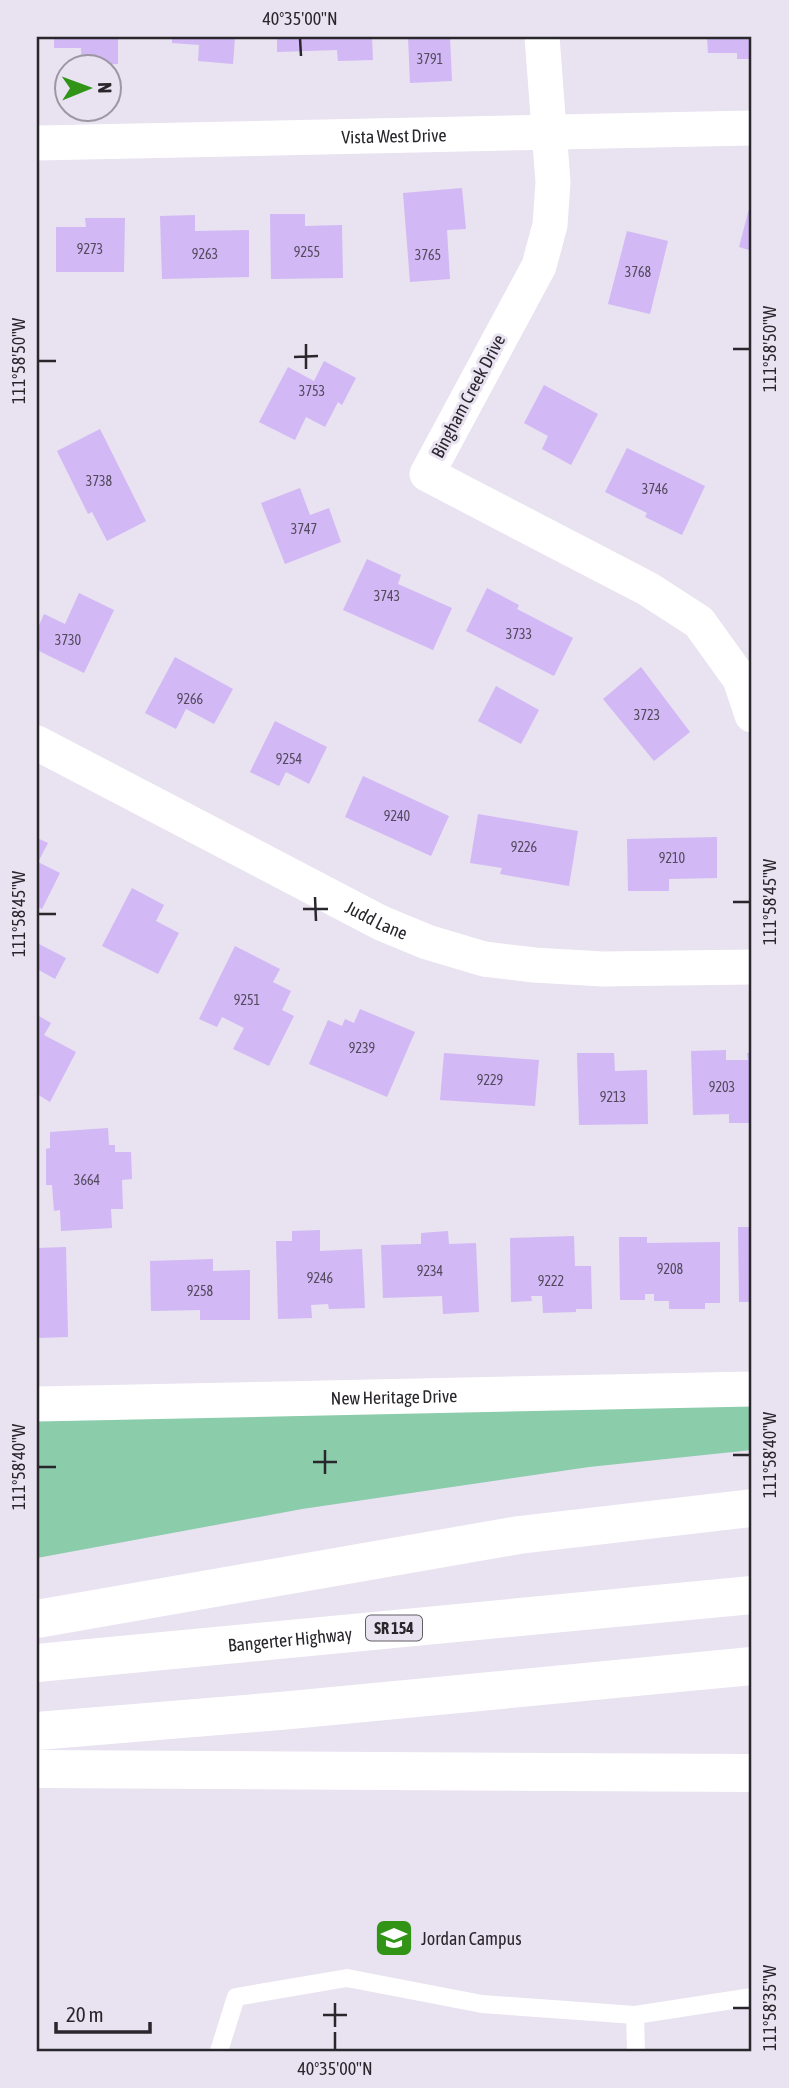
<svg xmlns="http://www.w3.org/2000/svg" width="789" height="2088" font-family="'Asap Condensed',sans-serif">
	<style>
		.green { fill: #8bccab }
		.building { fill: #d2b8f4 }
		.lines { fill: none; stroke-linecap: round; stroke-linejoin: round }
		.lane { stroke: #fff; stroke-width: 18 }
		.street { stroke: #fff; stroke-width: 35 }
		.highway { stroke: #fff; stroke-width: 38 }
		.ticks { fill: none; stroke: #29262c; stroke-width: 2.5 }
		.labels { text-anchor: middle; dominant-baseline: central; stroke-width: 6; stroke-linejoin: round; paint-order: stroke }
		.number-label { font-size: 14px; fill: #534a5e }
		.shield { fill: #e8e2f1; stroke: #625e67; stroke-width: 2 }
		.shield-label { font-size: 16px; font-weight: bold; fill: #29262c }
		.street-label { font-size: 18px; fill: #29262c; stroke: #e8e2f1 }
		.poi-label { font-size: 18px; fill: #29262c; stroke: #e8e2f1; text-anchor: start }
		.neatline { fill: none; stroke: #29262c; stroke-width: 2.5 }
		.ticks-label { font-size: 18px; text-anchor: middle; fill: #29262c }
	</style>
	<rect width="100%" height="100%" fill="#e8e2f1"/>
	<!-- green -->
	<path class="green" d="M752 1404V1450L589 1467 302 1509 37 1558V1421Z"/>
	<!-- building -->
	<g class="building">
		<path d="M54 37H118V64L82 65 81 48H54Z"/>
		<path d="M172 37H235L233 64 198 61 199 45 172 43Z"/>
		<path d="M277 37H372L373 60 338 61 337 50 277 52Z"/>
		<path d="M408 37H450L452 81 410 83Z"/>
		<path d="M707 37H752V59H737V53H708Z"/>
		<path d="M462 188 466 229 447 230 450 279 410 282 403 193Z"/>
		<path d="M751 201 752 202V251L739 247Z"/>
		<path d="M270 214H305V226L342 225 343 278 271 279Z"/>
		<path d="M195 215V231L249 230V277L162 279 160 216Z"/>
		<path d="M85 218H125L124 272H56V227H86Z"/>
		<path d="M627 231 668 241 650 314 608 304Z"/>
		<path d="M324 361 356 378 342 405 338 402 325 427 306 417 295 440 259 422 288 367 314 381Z"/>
		<path d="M544 385 598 414 571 465 542 449 548 436 524 423Z"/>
		<path d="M100 429 146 521 107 541 92 512 88 514 57 451Z"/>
		<path d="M627 448 705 486 682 535 645 517 647 513 605 492Z"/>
		<path d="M300 488 310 515 329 508 341 542 285 564 261 503Z"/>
		<path d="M367 559 401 575 398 584 452 608 433 650 343 610Z"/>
		<path d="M487 588 519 605 517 609 573 638 554 676 466 631Z"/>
		<path d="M79 593 114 610 84 673 37 650V630L44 614 65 624Z"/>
		<path d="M175 657 233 689 214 724 186 709 176 729 145 713Z"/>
		<path d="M641 667 690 732 654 761 603 699Z"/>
		<path d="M496 686 539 710 521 744 478 721Z"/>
		<path d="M275 721 327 747 309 784 286 772 279 786 250 772Z"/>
		<path d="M363 776 449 816 431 856 345 817Z"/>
		<path d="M478 814 578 831 569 886 500 874 502 868 470 863Z"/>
		<path d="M717 837V878L669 879V891H628L627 839Z"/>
		<path d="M37 838 48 843 38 862 60 873 42 909 37 906Z"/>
		<path d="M132 888 164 905 156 921 179 933 158 974 102 946Z"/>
		<path d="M37 943 66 958 55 979 37 969Z"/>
		<path d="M235 946 280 969 273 982 291 991 282 1010 294 1016 269 1066 233 1049 244 1028 222 1017 217 1027 199 1019Z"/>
		<path d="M360 1009 415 1032 387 1097 309 1064 328 1020 342 1026 345 1019 354 1023Z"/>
		<path d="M37 1015 51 1023 44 1035 76 1052 50 1102 37 1094Z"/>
		<path d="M726 1050V1060H748L747 1053H752V1123H729V1114L693 1115 691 1051Z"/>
		<path d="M444 1053 539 1060 535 1106 440 1100Z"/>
		<path d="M577 1053H614L615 1071 647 1070 648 1124 579 1125Z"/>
		<path d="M108 1128 109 1145H115V1152H131L132 1179 122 1180 123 1209H111L112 1228 61 1231 60 1210 54 1211 52 1185H46V1149L50 1148V1132Z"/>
		<path d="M738 1227H752V1302H739Z"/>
		<path d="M320 1230V1251L362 1249 365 1308 329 1309 328 1304 311 1305 312 1318 278 1319 276 1241H292V1231Z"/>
		<path d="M448 1231 449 1244 476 1243 479 1312 443 1314 442 1296 383 1298 381 1245 421 1244V1233Z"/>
		<path d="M574 1236 575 1266H591L592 1309H576V1312L543 1313 542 1296H531L532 1301 511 1302 510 1238Z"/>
		<path d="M619 1237H647V1243L720 1242V1303H705V1309H669V1301H654V1294H645V1300H620Z"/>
		<path d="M66 1247 68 1337 37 1338V1248Z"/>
		<path d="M213 1259V1271L250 1270V1320H200V1310L151 1311 150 1261Z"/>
	</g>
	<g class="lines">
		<!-- lane -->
		<g class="lane">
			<path d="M219 2051 236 1997 347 1978 482 2004 635 2015"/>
			<path d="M636 2051 635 2015 752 1997"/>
		</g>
		<!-- street -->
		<g class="street">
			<path d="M542 37 553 182 550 225 539 266 427 474 648 589 699 622 740 679 752 715"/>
			<path id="s1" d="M37 143 752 128"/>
			<path id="s2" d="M37 743 381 923 427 942 484 959 534 965 603 969 752 967"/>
			<path id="s3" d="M37 1404 752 1389"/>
		</g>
		<!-- highway -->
		<g class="highway">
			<path d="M37 1619 519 1535 752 1508"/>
			<path id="s4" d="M37 1663 752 1595"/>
			<path d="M37 1731 280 1711 752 1666"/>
			<path d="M37 1769 752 1773"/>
		</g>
	</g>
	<!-- ticks -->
	<path class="ticks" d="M300 38 301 56M306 344V369M733 349H750M294 357 318 356M38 361H56M315 897 316 921M733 902H750M303 909H328M38 914H56M325 1450V1474M733 1455H750M313 1462H337M38 1467H56M335 2003V2027M733 2008H750M323 2015H347M335 2032V2050"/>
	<!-- icons -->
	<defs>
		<g id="university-square" transform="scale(2.0125)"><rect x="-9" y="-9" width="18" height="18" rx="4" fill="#319417" stroke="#e8e2f1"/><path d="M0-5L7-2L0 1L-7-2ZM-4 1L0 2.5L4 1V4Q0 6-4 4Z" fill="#fff"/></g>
	</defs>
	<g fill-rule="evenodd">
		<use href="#university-square" x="394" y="1938"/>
	</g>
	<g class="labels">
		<!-- number labels -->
		<g class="number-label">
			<text x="430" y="59">3791</text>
			<text x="90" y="249">9273</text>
			<text x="307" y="252">9255</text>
			<text x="205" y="254">9263</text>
			<text x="428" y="255">3765</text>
			<text x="638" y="272">3768</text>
			<text x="312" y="391">3753</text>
			<text x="99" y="481">3738</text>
			<text x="655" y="489">3746</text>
			<text x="304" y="529">3747</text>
			<text x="387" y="596">3743</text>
			<text x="519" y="634">3733</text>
			<text x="68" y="640">3730</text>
			<text x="190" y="699">9266</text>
			<text x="647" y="715">3723</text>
			<text x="289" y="759">9254</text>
			<text x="397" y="816">9240</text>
			<text x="524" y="847">9226</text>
			<text x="672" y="858">9210</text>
			<text x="247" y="1000">9251</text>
			<text x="362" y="1048">9239</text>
			<text x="490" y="1080">9229</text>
			<text x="722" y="1087">9203</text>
			<text x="613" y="1097">9213</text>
			<text x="87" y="1180">3664</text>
			<text x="670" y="1269">9208</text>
			<text x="430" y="1271">9234</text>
			<text x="320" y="1278">9246</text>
			<text x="551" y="1281">9222</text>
			<text x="200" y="1291">9258</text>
		</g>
		<!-- shield labels -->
		<rect class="shield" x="366" y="1615.5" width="56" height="25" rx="5"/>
		<g class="shield-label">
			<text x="394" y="1628">SR 154</text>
		</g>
		<!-- street labels -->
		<g class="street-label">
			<text stroke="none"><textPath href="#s1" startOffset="357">Vista West Drive</textPath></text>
			<text transform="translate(468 396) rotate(-62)">Bingham Creek Drive</text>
			<text stroke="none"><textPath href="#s2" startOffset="383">Judd Lane</textPath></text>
			<text stroke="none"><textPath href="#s3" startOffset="357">New Heritage Drive</textPath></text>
			<text stroke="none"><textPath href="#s4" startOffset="254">Bangerter Highway</textPath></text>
		</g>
		<!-- poi labels -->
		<g class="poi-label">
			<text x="421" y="1938">Jordan Campus</text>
		</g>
	</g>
	<!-- border -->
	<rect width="789" height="2088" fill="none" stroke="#e8e2f1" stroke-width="77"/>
	<!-- north arrow -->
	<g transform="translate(88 88) rotate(89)"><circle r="33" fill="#e8e2f1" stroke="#9c97a2" stroke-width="2"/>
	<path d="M0-5L12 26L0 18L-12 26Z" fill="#319417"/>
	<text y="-10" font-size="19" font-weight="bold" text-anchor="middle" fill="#29262c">N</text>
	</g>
	<!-- scale -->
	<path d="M56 2022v10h94v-10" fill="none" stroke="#29262c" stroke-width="3.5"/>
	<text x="66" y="2022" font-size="21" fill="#29262c" stroke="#e8e2f1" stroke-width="5" paint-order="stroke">20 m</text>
	<rect x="38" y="38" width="712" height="2012" class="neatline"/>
	<g class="ticks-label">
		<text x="300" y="25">40°35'00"N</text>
		<text transform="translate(770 349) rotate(-90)" y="6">111°58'50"W</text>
		<text transform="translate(19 361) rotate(-90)" y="6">111°58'50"W</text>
		<text transform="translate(770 902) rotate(-90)" y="6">111°58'45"W</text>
		<text transform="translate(19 914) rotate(-90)" y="6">111°58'45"W</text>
		<text transform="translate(770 1455) rotate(-90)" y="6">111°58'40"W</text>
		<text transform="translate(19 1467) rotate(-90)" y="6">111°58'40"W</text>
		<text transform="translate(770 2008) rotate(-90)" y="6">111°58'35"W</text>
		<text x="335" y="2075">40°35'00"N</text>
	</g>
</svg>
